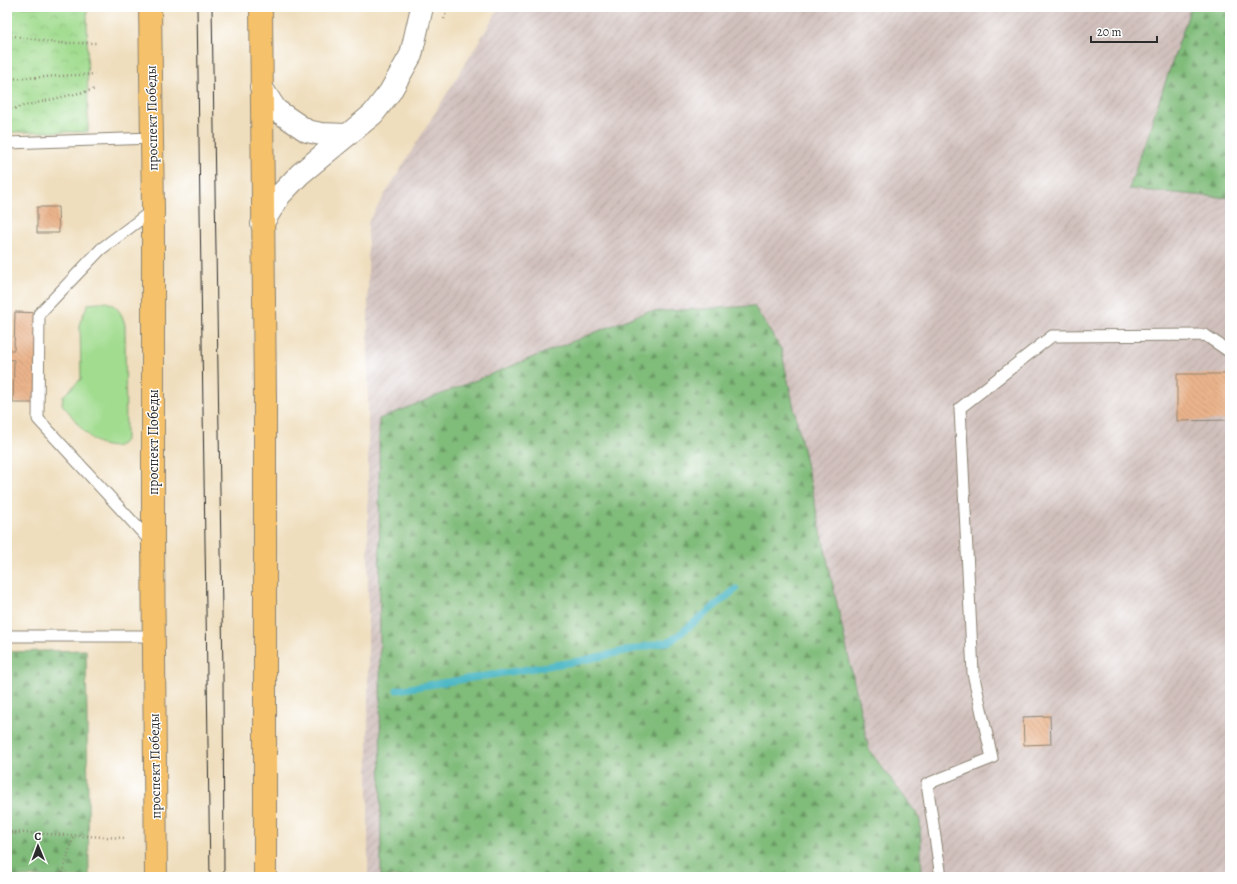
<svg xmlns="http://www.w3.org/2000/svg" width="1237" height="884" font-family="Alegreya,serif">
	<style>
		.industrial { fill: url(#industrial-furrows) }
		.grass { fill: #a1dc8f; stroke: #66845d }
		.forest { fill: url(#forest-firs); stroke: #567452 }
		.park { fill: url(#park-crowns); stroke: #66845d }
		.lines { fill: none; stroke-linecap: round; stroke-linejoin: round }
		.stream { stroke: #49b6c4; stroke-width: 7 }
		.building { fill: url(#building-back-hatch) }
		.service-casing { stroke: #8d8474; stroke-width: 13 }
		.minor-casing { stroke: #8d8474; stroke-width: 24 }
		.primary-casing { stroke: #8d8474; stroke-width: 24 }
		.path { stroke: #8d8474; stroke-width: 2.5; stroke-dasharray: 1 3; stroke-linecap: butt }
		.service { stroke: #fff; stroke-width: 11 }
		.minor { stroke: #fff; stroke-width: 22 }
		.primary { stroke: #f5c16b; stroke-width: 22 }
		.tram { stroke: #2b2b2b; stroke-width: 1 }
		.labels { text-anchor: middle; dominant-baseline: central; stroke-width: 3; stroke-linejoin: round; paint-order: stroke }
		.street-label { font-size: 14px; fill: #2b2b2b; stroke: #fff }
	</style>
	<defs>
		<pattern id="industrial-furrows" width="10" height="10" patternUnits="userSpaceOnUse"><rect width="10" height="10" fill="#d0c0bc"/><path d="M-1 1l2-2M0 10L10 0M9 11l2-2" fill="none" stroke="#b3a5a2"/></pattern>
		<pattern id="forest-firs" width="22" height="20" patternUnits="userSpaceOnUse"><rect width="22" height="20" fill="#80bc7a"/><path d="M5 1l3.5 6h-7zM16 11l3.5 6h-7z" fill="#699964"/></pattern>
		<pattern id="park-crowns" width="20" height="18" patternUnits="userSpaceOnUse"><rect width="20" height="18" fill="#a1dc8f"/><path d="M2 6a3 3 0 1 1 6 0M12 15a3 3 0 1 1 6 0" fill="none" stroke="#8bbd7c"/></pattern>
		<pattern id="building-back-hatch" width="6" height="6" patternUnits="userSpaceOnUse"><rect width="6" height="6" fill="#eab48c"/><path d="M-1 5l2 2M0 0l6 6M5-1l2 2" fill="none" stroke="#c99b79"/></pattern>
	</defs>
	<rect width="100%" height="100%" fill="#fff"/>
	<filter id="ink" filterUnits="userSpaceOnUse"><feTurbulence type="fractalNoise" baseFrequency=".025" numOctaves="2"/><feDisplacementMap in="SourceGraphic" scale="8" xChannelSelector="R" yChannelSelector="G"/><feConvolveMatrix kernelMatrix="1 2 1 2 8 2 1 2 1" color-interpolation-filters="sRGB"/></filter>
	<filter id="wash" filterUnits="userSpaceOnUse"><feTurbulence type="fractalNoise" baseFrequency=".012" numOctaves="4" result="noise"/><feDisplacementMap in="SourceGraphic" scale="16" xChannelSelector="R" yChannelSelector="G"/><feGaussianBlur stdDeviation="0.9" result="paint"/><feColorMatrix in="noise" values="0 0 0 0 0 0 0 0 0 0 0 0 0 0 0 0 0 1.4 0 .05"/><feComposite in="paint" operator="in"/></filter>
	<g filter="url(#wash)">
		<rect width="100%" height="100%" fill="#efdebd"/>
		<!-- industrial -->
		<path class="industrial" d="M500 7H1230V877H368V222Z"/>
		<!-- grass -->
		<path class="grass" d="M107 302C118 307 122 313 125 325L126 438C119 454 98 445 89 436 79 427 71 414 62 404L63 396 81 379 80 322 88 304Z"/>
		<!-- forest -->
		<g class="forest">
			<path d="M1191 7H1230V198L1129 189Z"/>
			<path d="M754 306 781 349 869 750 920 818 922 877H381L379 419 646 312Z"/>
			<path d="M86 650 89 877H7V652Z"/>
		</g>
		<!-- park -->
		<path class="park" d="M7 7H87L88 132H7Z"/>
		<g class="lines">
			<!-- stream -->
			<path class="stream" d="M397 690 579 661 671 641 736 589"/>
		</g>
		<g id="blocks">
			<!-- building -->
			<g class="building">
				<path d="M37 207H58L59 233H37Z"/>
				<path d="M15 312 44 313 42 403H13L14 360 7 359V350H14Z"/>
				<path d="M1177 374H1230V420L1177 421Z"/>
				<path d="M1050 716 1051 744 1024 745 1023 717Z"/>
			</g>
		</g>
	</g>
	<g filter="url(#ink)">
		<use href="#blocks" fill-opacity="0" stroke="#8d8474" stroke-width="1"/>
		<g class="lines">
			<!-- service casing -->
			<g class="service-casing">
				<g id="service">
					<path d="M7 143 153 138"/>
					<path d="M152 543 38 419 39 314 101 249 153 210"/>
					<path d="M7 636H154"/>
					<path d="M941 877 927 784 992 758 973 673 960 408 1052 336 1205 335 1230 352"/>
				</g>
			</g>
			<!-- minor casing -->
			<g class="minor-casing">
				<g id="minor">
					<path d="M261 87 276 110 307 131 321 134 347 135"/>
					<path d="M262 224 280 195 300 174 373 114 390 92 411 55 422 7"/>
				</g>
			</g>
			<!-- primary casing -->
			<g class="primary-casing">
				<g id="primary">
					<path d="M150 7 153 209V544L156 877"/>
					<path d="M261 7 265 397V877"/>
				</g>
			</g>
			<!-- path -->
			<g class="path">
				<path d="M444 19 448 7"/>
				<path d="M7 37 14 36 56 43H96"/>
				<path d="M7 79 95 74"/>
				<path d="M7 110 96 89"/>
				<path d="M7 832 124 838"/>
				<path d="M7 845 12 833"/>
				<path d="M61 877 74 835"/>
			</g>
			<!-- service -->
			<use href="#service" class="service"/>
			<!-- minor -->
			<use href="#minor" class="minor"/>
			<!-- primary -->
			<use href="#primary" class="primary"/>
			<!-- tram -->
			<g class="tram">
				<path d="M197 7 210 877"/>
				<path d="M212 7 223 672 224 877"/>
			</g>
		</g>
	</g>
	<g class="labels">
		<!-- street labels -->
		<g class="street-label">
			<text transform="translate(152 118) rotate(-91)">проспект Победы</text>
			<text transform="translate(153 442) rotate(-90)">проспект Победы</text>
			<text transform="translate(155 766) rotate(-91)">проспект Победы</text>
		</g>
	</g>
	<!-- margin -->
	<rect width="1237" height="884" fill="none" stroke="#fff" stroke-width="24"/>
	<!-- north arrow -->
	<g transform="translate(38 846) rotate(359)" stroke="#ffffff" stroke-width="3" paint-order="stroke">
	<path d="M0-3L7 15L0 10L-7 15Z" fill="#2b2b2b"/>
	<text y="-6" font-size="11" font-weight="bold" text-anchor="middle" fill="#2b2b2b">С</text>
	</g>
	<!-- scale -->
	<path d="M1091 36v6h66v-6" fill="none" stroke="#2b2b2b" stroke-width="2"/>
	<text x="1097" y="36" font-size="12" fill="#2b2b2b" stroke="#ffffff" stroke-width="3" paint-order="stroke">20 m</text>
</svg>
